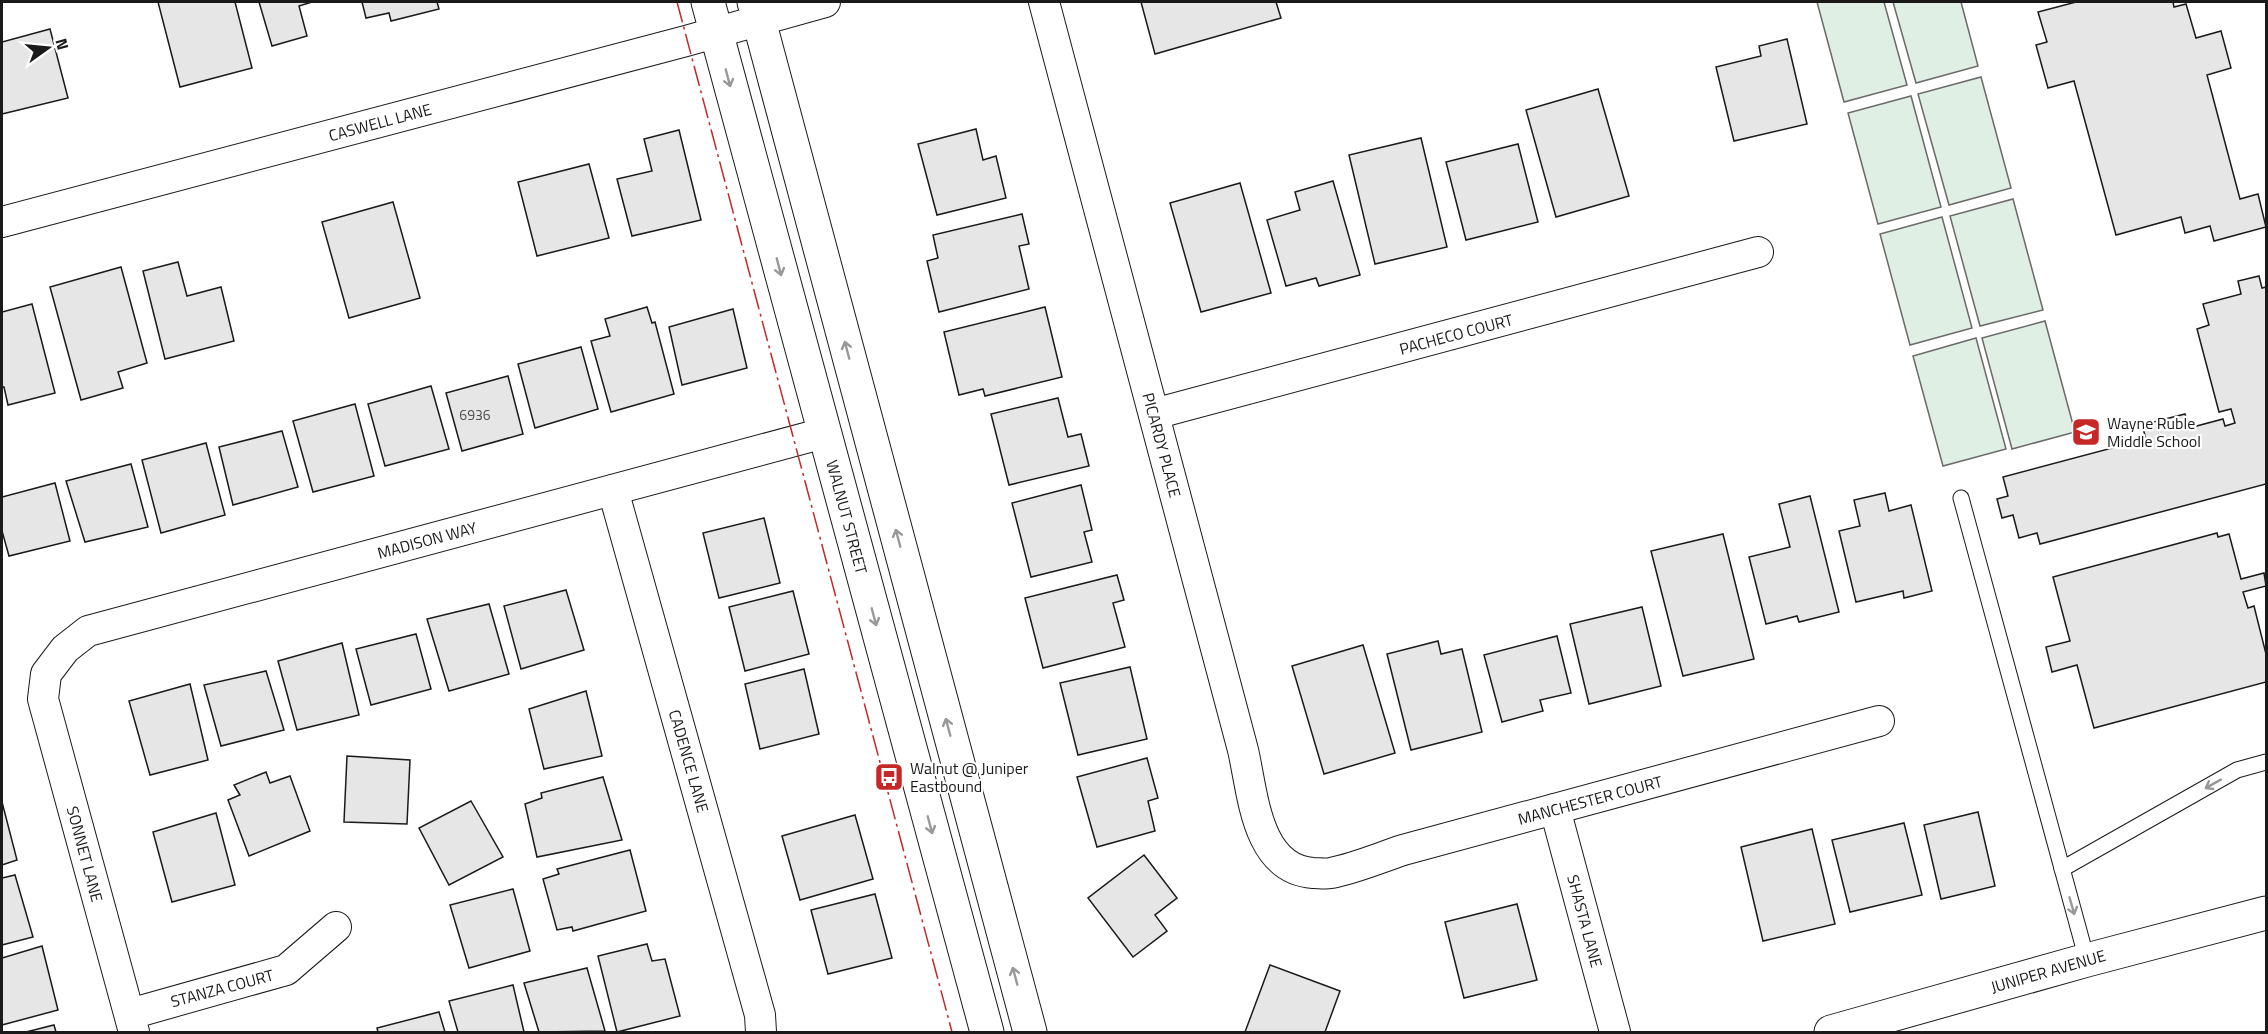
<svg xmlns="http://www.w3.org/2000/svg" width="2268" height="1034" font-family="'Titillium Web',sans-serif">
	<style>
		.green { fill: #e0efe3; stroke: #6a6a6a; stroke-width: 1.5 }
		.building { fill: #e6e6e6; stroke: #1a1a1a; stroke-width: 1.5 }
		.lines { fill: none; stroke-linecap: round; stroke-linejoin: round }
		.lane-casing { stroke: #1a1a1a; stroke-width: 17 }
		.street-casing { stroke: #1a1a1a; stroke-width: 32 }
		.secondary-casing { stroke: #1a1a1a; stroke-width: 35 }
		.lane { stroke: #fff; stroke-width: 15 }
		.street { stroke: #fff; stroke-width: 30 }
		.secondary { stroke: #fff; stroke-width: 33 }
		.power { stroke: #c62828; stroke-width: 1.5; stroke-dasharray: 21 4.5 3 4.5; stroke-linecap: butt }
		.oneway { stroke: #989898 }
		.labels { text-anchor: middle; dominant-baseline: central; stroke-width: 4.5; stroke-linejoin: round; paint-order: stroke }
		.number-label { font-size: 14px; fill: #4d4d4d }
		.street-label { font-size: 16px; fill: #1a1a1a; stroke: #fff }
		.poi-label { font-size: 16px; fill: #1a1a1a; stroke: #fff; text-anchor: start }
	</style>
	<rect width="100%" height="100%" fill="#fff"/>
	<!-- green -->
	<g class="green">
		<path d="M1817 2H1884L1907 85 1844 102Z"/>
		<path d="M1893 2H1961L1978 66 1916 83Z"/>
		<path d="M1981 77 2011 188 1949 205 1918 94Z"/>
		<path d="M1911 96 1941 207 1878 224 1848 113Z"/>
		<path d="M2013 199 2043 310 1980 326 1950 216Z"/>
		<path d="M1942 217 1972 328 1910 345 1880 234Z"/>
		<path d="M2045 321 2075 432 2012 449 1982 338Z"/>
		<path d="M1976 338 2006 449 1943 466 1913 356Z"/>
	</g>
	<!-- building -->
	<g class="building">
		<path d="M158 2H235L252 68 180 87Z"/>
		<path d="M259 2H312L299 6 307 36 272 46Z"/>
		<path d="M362 2H437L439 9 391 21 389 13 366 18Z"/>
		<path d="M1141 2H1276L1281 18 1155 54Z"/>
		<path d="M2076 2H2173L2174 7 2186 4 2196 38 2221 31 2231 68 2207 75 2240 199 2258 194 2266 227 2214 241 2210 226 2185 233 2181 217 2116 235 2074 81 2048 88 2036 45 2047 42 2038 12Z"/>
		<path d="M50 29 68 98 2 114V42Z"/>
		<path d="M1787 39 1807 124 1734 141 1716 67 1761 56 1759 46Z"/>
		<path d="M1598 89 1629 196 1556 217 1526 110Z"/>
		<path d="M976 129 983 160 996 156 1006 198 937 215 918 144Z"/>
		<path d="M679 130 701 220 632 236 617 179 652 171 644 139Z"/>
		<path d="M1421 138 1447 247 1375 264 1349 155Z"/>
		<path d="M1518 144 1538 222 1466 240 1446 162Z"/>
		<path d="M589 164 609 238 537 256 518 182Z"/>
		<path d="M1333 181 1360 275 1319 286 1316 278 1286 286 1267 220 1300 210 1295 192Z"/>
		<path d="M1240 183 1271 293 1201 312 1170 203Z"/>
		<path d="M393 202 420 298 349 318 322 222Z"/>
		<path d="M1022 214 1029 244 1019 246 1029 289 939 312 927 261 938 258 933 235Z"/>
		<path d="M178 262 187 296 221 287 234 341 165 359 143 271Z"/>
		<path d="M121 267 147 363 118 372 123 388 81 400 50 287Z"/>
		<path d="M2259 276 2262 288 2266 287V484L2040 544 2037 533 2019 538 2013 515 2002 518 1997 499 2008 496 2003 477 2146 439 2142 425 2185 414 2189 428 2223 419 2225 426 2235 423 2231 409 2219 412 2197 329 2209 325 2203 304 2241 294 2238 281Z"/>
		<path d="M32 304 55 393 8 405 4 387H2V312Z"/>
		<path d="M647 307 652 323 655 322 674 394 611 412 591 341 610 336 605 319Z"/>
		<path d="M1045 307 1062 377 985 396 983 389 959 395 944 332Z"/>
		<path d="M733 309 747 368 682 385 669 327Z"/>
		<path d="M581 347 598 409 535 428 518 364Z"/>
		<path d="M508 376 523 434 462 451 446 393Z"/>
		<path d="M431 386 449 449 385 466 368 404Z"/>
		<path d="M1058 398 1068 437 1081 434 1089 466 1009 485 991 414Z"/>
		<path d="M355 404 374 476 313 492 293 421Z"/>
		<path d="M282 431 298 487 233 505 219 447Z"/>
		<path d="M206 443 225 515 161 533 142 460Z"/>
		<path d="M131 464 148 527 85 542 66 481Z"/>
		<path d="M55 483 70 541 9 556 2 531V497Z"/>
		<path d="M1081 485 1092 530 1084 532 1092 562 1031 577 1012 503Z"/>
		<path d="M1885 493 1889 511 1911 505 1932 591 1904 598 1903 591 1856 602 1839 531 1860 526 1854 500Z"/>
		<path d="M1810 496 1839 612 1799 622 1797 616 1766 624 1749 557 1790 547 1779 504Z"/>
		<path d="M764 518 780 583 719 598 703 533Z"/>
		<path d="M2217 533 2218 537 2229 534 2241 579 2264 573 2266 586 2243 592 2248 608 2254 606 2266 654V682L2094 728 2077 665 2052 672 2046 647 2070 641 2053 577Z"/>
		<path d="M1723 534 1754 659 1683 676 1651 551Z"/>
		<path d="M1117 575 1124 600 1113 603 1125 647 1043 668 1025 598Z"/>
		<path d="M566 590 584 650 521 669 504 606Z"/>
		<path d="M793 591 809 654 745 671 729 607Z"/>
		<path d="M489 604 509 674 449 691 427 619Z"/>
		<path d="M1642 607 1661 686 1589 704 1570 624Z"/>
		<path d="M416 634 431 689 371 705 356 649Z"/>
		<path d="M1557 636 1571 693 1540 700 1543 711 1502 722 1484 655Z"/>
		<path d="M1438 641 1441 654 1462 649 1482 732 1411 750 1387 654Z"/>
		<path d="M342 643 359 715 297 730 278 661Z"/>
		<path d="M1363 645 1395 753 1324 774 1292 666Z"/>
		<path d="M1130 667 1147 739 1078 755 1060 683Z"/>
		<path d="M804 669 819 734 760 749 745 684Z"/>
		<path d="M266 671 284 730 221 746 204 685Z"/>
		<path d="M190 684 208 760 150 775 129 701Z"/>
		<path d="M586 691 602 756 544 769 529 709Z"/>
		<path d="M347 756 410 760 407 824 344 822Z"/>
		<path d="M1147 758 1158 798 1148 801 1155 831 1097 847 1077 777Z"/>
		<path d="M266 772 270 783 290 776 310 831 249 856 228 800 240 795 234 785Z"/>
		<path d="M603 777 622 840 537 857 525 804 542 798 541 793Z"/>
		<path d="M471 801 503 857 449 885 419 828Z"/>
		<path d="M2 802 17 860 2 865Z"/>
		<path d="M1978 812 1995 886 1941 899 1924 825Z"/>
		<path d="M216 813 235 885 172 902 153 832Z"/>
		<path d="M855 815 873 879 800 900 782 836Z"/>
		<path d="M1904 823 1922 895 1850 912 1832 840Z"/>
		<path d="M1812 829 1835 924 1763 941 1741 847Z"/>
		<path d="M630 850 646 911 573 931 572 927 557 930 543 879 559 874 557 869Z"/>
		<path d="M1144 855 1177 898 1155 915 1167 931 1133 957 1088 898Z"/>
		<path d="M15 875 33 937 2 945V878Z"/>
		<path d="M513 889 530 951 469 968 450 905Z"/>
		<path d="M875 894 892 958 828 974 811 910Z"/>
		<path d="M1517 904 1537 980 1464 998 1445 922Z"/>
		<path d="M647 944 652 961 665 959 680 1016 617 1032 598 956Z"/>
		<path d="M42 946 58 1010 2 1025V958Z"/>
		<path d="M1270 965 1340 991 1325 1032H1245Z"/>
		<path d="M587 968 605 1031 539 1032 524 983Z"/>
		<path d="M513 985 524 1032H458L449 1001Z"/>
		<path d="M439 1012 445 1032H378L377 1028Z"/>
		<path d="M54 1025 56 1032H26Z"/>
	</g>
	<g class="lines">
		<!-- lane casing -->
		<g class="lane-casing">
			<g id="lane">
				<path d="M1961 498 2087 960"/>
				<path d="M2062 869 2237 770 2266 762"/>
			</g>
		</g>
		<!-- street casing -->
		<g class="street-casing">
			<g id="street">
				<path d="M1044 2 1243 750C1253 793 1256 869 1313 873 1319 873 1325 874 1331 873 1356 868 1379 858 1403 850L1879 721"/>
				<path d="M2 222 686 41 825 2"/>
				<path d="M1154 414 1758 252"/>
				<path d="M613 490 760 1015 761 1032"/>
				<path d="M1555 809 1615 1032"/>
				<path d="M130 1014 286 970 336 927"/>
				<path d="M134 1032 43 699 46 674 65 649 88 631 824 433"/>
			</g>
		</g>
		<!-- secondary casing -->
		<g class="secondary-casing">
			<g id="secondary">
				<path d="M708 2 987 1032"/>
				<path d="M754 2 1030 1032"/>
				<path d="M1831 1032 2087 960 2266 913"/>
			</g>
		</g>
		<!-- lane -->
		<use href="#lane" class="lane"/>
		<!-- street -->
		<use href="#street" class="street"/>
		<!-- secondary -->
		<use href="#secondary" class="secondary"/>
		<!-- power -->
		<path class="power" d="M677 2 952 1032"/>
	</g>
	<!-- one-way arrows -->
	<defs><path id="oneway-shaft" d="M-6 0H5M1.5-3L5.5 0L1.5 3" fill="none" stroke-width="1.6" stroke-linecap="round" stroke-linejoin="round" transform="scale(1.5)"/></defs>
	<g class="oneway">
		<use href="#oneway-shaft" transform="translate(728 78) rotate(75)"/>
		<use href="#oneway-shaft" transform="translate(779 267) rotate(75)"/>
		<use href="#oneway-shaft" transform="translate(847 350) rotate(-105)"/>
		<use href="#oneway-shaft" transform="translate(898 538) rotate(-105)"/>
		<use href="#oneway-shaft" transform="translate(874 617) rotate(75)"/>
		<use href="#oneway-shaft" transform="translate(948 727) rotate(-105)"/>
		<use href="#oneway-shaft" transform="translate(2213 784) rotate(151)"/>
		<use href="#oneway-shaft" transform="translate(930 825) rotate(75)"/>
		<use href="#oneway-shaft" transform="translate(2072 906) rotate(74)"/>
		<use href="#oneway-shaft" transform="translate(1015 976) rotate(-105)"/>
	</g>
	<!-- icons -->
	<defs>
		<g id="school-square" transform="scale(1.5)"><rect x="-9" y="-9" width="18" height="18" rx="4" fill="#c62828" stroke="#fff"/><path d="M0-5L7-2L0 1L-7-2ZM-4 1L0 2.5L4 1V4Q0 6-4 4Z" fill="#fff"/></g>
		<g id="bus-square" transform="scale(1.5)"><rect x="-9" y="-9" width="18" height="18" rx="4" fill="#c62828" stroke="#fff"/><path d="M-5-6H5V4H4V6H2V4H-2V6H-4V4H-5ZM-3.5-4V0h7V-4ZM-3.5 1.2v1.5H-2V1.2ZM2 1.2v1.5H3.5V1.2Z" fill="#fff"/></g>
	</defs>
	<g fill-rule="evenodd">
		<use href="#school-square" x="2086" y="432"/>
		<use href="#bus-square" x="889" y="777"/>
	</g>
	<g class="labels">
		<!-- number labels -->
		<g class="number-label">
			<text x="475" y="414">6936</text>
		</g>
		<!-- street labels -->
		<g class="street-label">
			<text transform="translate(380 122) rotate(-15)">CASWELL LANE</text>
			<text transform="translate(1456 334) rotate(-15)">PACHECO COURT</text>
			<text transform="translate(1162 445) rotate(75)">PICARDY PLACE</text>
			<text transform="translate(847 517) rotate(75)">WALNUT STREET</text>
			<text transform="translate(427 540) rotate(-15)">MADISON WAY</text>
			<text transform="translate(689 761) rotate(74)">CADENCE LANE</text>
			<text transform="translate(1590 800) rotate(-15)">MANCHESTER COURT</text>
			<text transform="translate(85 854) rotate(75)">SONNET LANE</text>
			<text transform="translate(1585 921) rotate(75)">SHASTA LANE</text>
			<text transform="translate(2048 971) rotate(-16)">JUNIPER AVENUE</text>
			<text transform="translate(222 988) rotate(-15)">STANZA COURT</text>
		</g>
		<!-- poi labels -->
		<g class="poi-label">
			<text x="2107" y="423">Wayne Ruble<tspan x="2107" dy="18">Middle School</tspan></text>
			<text x="910" y="768">Walnut @ Juniper<tspan x="910" dy="18">Eastbound</tspan></text>
		</g>
	</g>
	<!-- border -->
	<rect width="2268" height="1034" fill="none" stroke="#1a1a1a" stroke-width="6"/>
	<!-- north arrow -->
	<g transform="translate(48 48) rotate(75)" stroke="#ffffff" stroke-width="4.5" paint-order="stroke">
	<path d="M0-4.5L10 22L0 15L-10 22Z" fill="#1a1a1a"/>
	<text y="-9" font-size="16" font-weight="bold" text-anchor="middle" fill="#1a1a1a">N</text>
	</g>
</svg>
